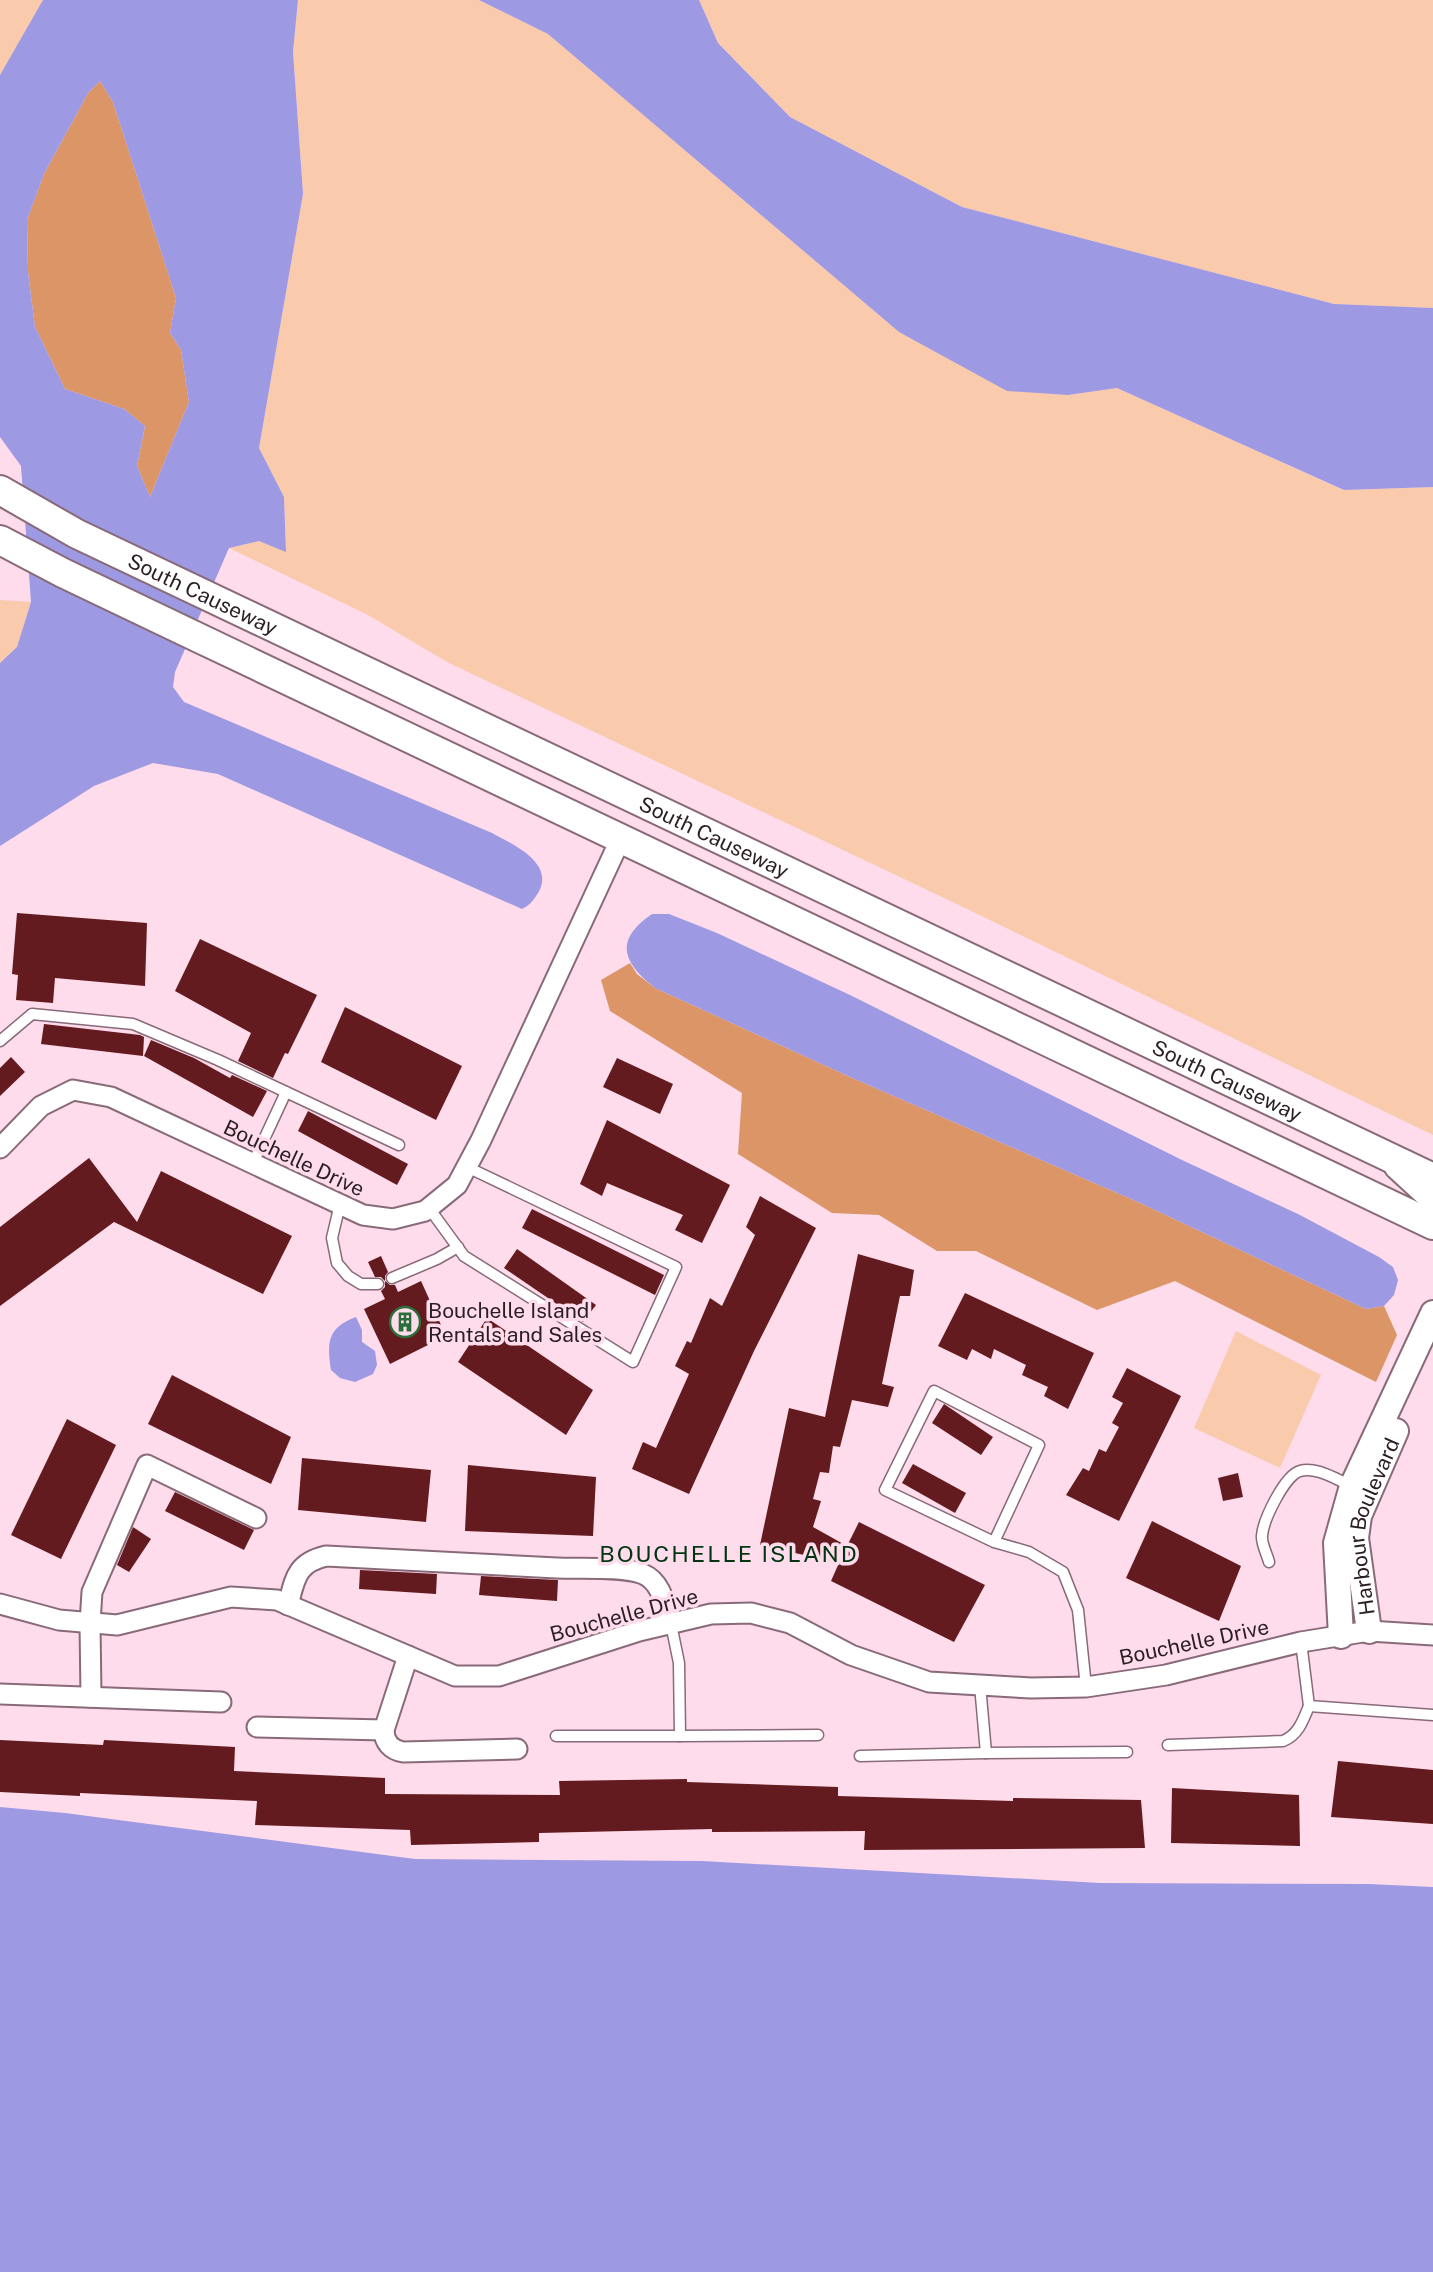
<svg xmlns="http://www.w3.org/2000/svg" width="1433" height="2272" font-family="'Public Sans',sans-serif">
	<style>
		.green { fill: #facaac }
		.forest { fill: #db9567 }
		.water { fill: #9d99e2; fill-rule: evenodd }
		.building { fill: #641b1f }
		.lines { fill: none; stroke-linecap: round; stroke-linejoin: round }
		.service-casing { stroke: #886a78; stroke-width: 13 }
		.minor-casing { stroke: #886a78; stroke-width: 23 }
		.tertiary-casing { stroke: #886a78; stroke-width: 28 }
		.secondary-casing { stroke: #886a78; stroke-width: 32 }
		.service { stroke: #fff; stroke-width: 10 }
		.minor { stroke: #fff; stroke-width: 19 }
		.tertiary { stroke: #fff; stroke-width: 24 }
		.secondary { stroke: #fff; stroke-width: 28 }
		.labels { text-anchor: middle; dominant-baseline: central; stroke-width: 7; stroke-linejoin: round; paint-order: stroke }
		.street-label { font-size: 21px; fill: #2a1e24; stroke: #fedceb }
		.poi-label { font-size: 21px; fill: #2a1e24; stroke: #fedceb; text-anchor: start }
		.neighbourhood-label { font-size: 23px; letter-spacing: 2px; fill: #013512; stroke: #fedceb }
	</style>
	<rect width="100%" height="100%" fill="#fedceb"/>
	<!-- green -->
	<g class="green">
		<path d="M0 0H43L0 75Z"/>
		<path d="M298 0H479L548 34 899 332 1007 390 1068 395 1117 388 1343 490 1433 487V1135L963 907 447 662 368 615 229 548 259 541 286 551 284 497 259 448 303 194 293 52Z"/>
		<path d="M699 0H1433V308L1334 304 962 207 790 117 718 43Z"/>
		<path d="M0 600 31 602 17 647 0 663Z"/>
		<path d="M1236 1331 1321 1375 1280 1468 1194 1428Z"/>
	</g>
	<!-- forest -->
	<g class="forest">
		<path d="M100 81 113 102 176 298 170 333 181 350 189 402 150 497 137 466 145 426 124 409 65 389 35 327 28 272 27 220 44 174 88 93Z"/>
		<path d="M630 963 637 974 655 988 850 1077 1138 1202 1366 1309 1384 1306 1397 1335 1376 1382 1175 1281 1097 1310 976 1251H937L879 1215 832 1213 738 1154 742 1093 610 1011 601 980Z"/>
	</g>
	<!-- water -->
	<g class="water">
		<path d="M43 0H298L293 52 303 194 259 448 284 497 286 552 259 541 229 548 175 672 173 687 184 702 492 833C512 844 556 863 538 893 533 901 530 905 522 909L218 774 153 763 94 786 0 846V663L17 647 31 602 21 466 0 437V75ZM100 81 113 102 176 298 170 333 181 350 189 402 150 497 137 466 145 426 124 409 65 389 35 327 28 272 27 220 44 174 88 93Z"/>
		<path d="M479 0H699L718 43 790 117 962 207 1334 304 1433 308V487L1344 490 1117 388 1068 395 1007 391 899 332 548 34Z"/>
		<path d="M652 914H669L717 933 850 995 1182 1160 1298 1214 1379 1257 1393 1267 1398 1280 1394 1295 1384 1306 1366 1309 1138 1202 850 1077 655 988C622 962 614 940 652 914Z"/>
		<path d="M356 1317 362 1330V1342L375 1351 377 1365 373 1374 355 1382 340 1378 331 1370C327 1342 327 1328 356 1317Z"/>
		<path d="M0 1807 65 1813 415 1859 702 1861 1100 1883 1369 1884 1433 1887V2272H0Z"/>
	</g>
	<!-- building -->
	<g class="building">
		<path d="M17 913 147 923 145 986 55 978 53 1003 16 1000 18 975 12 974Z"/>
		<path d="M200 939 317 995 288 1054 285 1053 273 1078 238 1061 251 1033 175 991Z"/>
		<path d="M345 1007 462 1066 436 1120 321 1062Z"/>
		<path d="M44 1024 140 1035 144 1037 143 1056 41 1044Z"/>
		<path d="M151 1040 194 1058 230 1078 232 1075 267 1091 253 1117 144 1056Z"/>
		<path d="M11 1057 25 1072 0 1096V1068Z"/>
		<path d="M617 1058 673 1084 660 1114 603 1087Z"/>
		<path d="M308 1111 408 1164 397 1185 298 1131Z"/>
		<path d="M607 1120 730 1185 702 1243 675 1230 683 1215 607 1183 602 1196 580 1184Z"/>
		<path d="M89 1158 137 1222 161 1171 292 1236 263 1294 114 1222 0 1306V1227Z"/>
		<path d="M760 1196 816 1228 754 1351 689 1494 632 1469 643 1442 656 1448 689 1374 675 1366 687 1341 691 1343 710 1298 722 1306 755 1235 746 1227Z"/>
		<path d="M532 1209 664 1275 655 1295 522 1228Z"/>
		<path d="M517 1249 596 1305 583 1322 504 1268Z"/>
		<path d="M858 1254 914 1270 910 1296H900L882 1384 894 1387 888 1407 852 1400 840 1447 833 1446 829 1473 820 1472 813 1499 821 1501 813 1527 847 1546 859 1522 985 1585 954 1642 831 1581 839 1563 760 1545 789 1408 825 1417Z"/>
		<path d="M381 1256 388 1272 385 1276V1281L390 1285H395L398 1292 421 1281 446 1336 390 1364 364 1309 385 1299 381 1291 385 1287V1281L381 1277H375L368 1262Z"/>
		<path d="M965 1293 1094 1353 1068 1409 1044 1396 1048 1387 1022 1375 1026 1365 994 1349 991 1359 972 1349 967 1360 938 1346Z"/>
		<path d="M487 1318 593 1390 566 1435 458 1362Z"/>
		<path d="M1127 1368 1181 1396 1119 1521 1066 1495 1083 1468 1089 1471 1099 1449 1106 1452 1119 1427 1112 1423 1123 1403 1112 1397Z"/>
		<path d="M172 1375 291 1437 271 1484 148 1424Z"/>
		<path d="M944 1404 993 1437 981 1455 932 1423Z"/>
		<path d="M67 1419 116 1445 61 1559 11 1535Z"/>
		<path d="M302 1458 431 1470 426 1522 298 1510Z"/>
		<path d="M913 1464 966 1493 955 1513 902 1483Z"/>
		<path d="M468 1465 596 1477 593 1536 465 1531Z"/>
		<path d="M1238 1473 1243 1497 1223 1501 1218 1478Z"/>
		<path d="M175 1492 254 1530 244 1550 165 1511Z"/>
		<path d="M1152 1521 1241 1566 1219 1621 1126 1578Z"/>
		<path d="M133 1527 151 1539 129 1572 117 1565Z"/>
		<path d="M360 1570 437 1574 436 1594 359 1589Z"/>
		<path d="M481 1576 558 1580 557 1601 479 1595Z"/>
		<path d="M0 1740 103 1745 104 1740 235 1747 234 1771 385 1778V1794L560 1795 559 1781 687 1779V1782L838 1787V1796L1013 1801V1798L1141 1800 1145 1848 864 1850 865 1831 712 1832V1829L539 1833V1842L411 1845 410 1830 255 1825 257 1801 80 1793V1796L0 1792Z"/>
		<path d="M1338 1761 1433 1770V1824L1331 1817Z"/>
		<path d="M1172 1788 1299 1795 1300 1846 1171 1843Z"/>
	</g>
	<g class="lines">
		<!-- service casing -->
		<g class="service-casing">
			<g id="service">
				<path d="M0 1041 32 1014 133 1024 218 1060 286 1092 253 1163"/>
				<path d="M286 1092 399 1145"/>
				<path d="M340 1204 332 1238 337 1263 348 1276 361 1284H378"/>
				<path d="M429 1208 464 1256 633 1362 676 1267 467 1167"/>
				<path d="M392 1278 437 1259 458 1247"/>
				<path d="M994 1542 1039 1445 934 1391 885 1490 994 1542 1029 1552 1063 1572 1078 1610 1086 1687"/>
				<path d="M1269 1562C1267 1554 1261 1543 1262 1536 1263 1520 1285 1475 1300 1471 1316 1466 1337 1480 1352 1486"/>
				<path d="M1301 1642 1309 1706 1433 1715"/>
				<path d="M556 1736H680L679 1663 671 1624"/>
				<path d="M680 1736 818 1735"/>
				<path d="M1168 1745 1283 1741C1298 1735 1303 1721 1309 1706"/>
				<path d="M986 1753 1127 1752"/>
				<path d="M860 1756 986 1753 980 1685"/>
			</g>
		</g>
		<!-- minor casing -->
		<g class="minor-casing">
			<g id="minor">
				<path d="M0 1148 41 1106 73 1090 111 1097 363 1215 393 1219 425 1211 457 1185 481 1140 621 838"/>
				<path d="M0 1604 59 1620 117 1625 231 1597 277 1600 455 1676H499L639 1631 711 1614 751 1613 790 1623 851 1655 929 1682 1031 1688 1086 1687 1166 1675 1301 1642 1369 1631 1433 1635"/>
				<path d="M288 1605C295 1579 296 1563 326 1556 403 1560 480 1564 557 1568 579 1569 624 1566 643 1574 662 1582 665 1606 671 1624"/>
				<path d="M408 1656 384 1730C384 1742 391 1750 403 1752L517 1749"/>
				<path d="M0 1694 221 1702"/>
				<path d="M91 1697 90 1623 92 1592 147 1465 256 1518"/>
				<path d="M257 1727 384 1730"/>
			</g>
		</g>
		<!-- tertiary casing -->
		<g class="tertiary-casing">
			<g id="tertiary">
				<path d="M1397 1167 1433 1200"/>
				<path id="s1" d="M1369 1631 1356 1538 1359 1516 1396 1431"/>
				<path d="M1341 1636 1336 1543 1352 1486 1433 1313"/>
			</g>
		</g>
		<!-- secondary casing -->
		<g class="secondary-casing">
			<g id="secondary">
				<path id="s2" d="M0 490 77 534 1433 1178"/>
				<path d="M0 540 63 573 199 638 1433 1225"/>
			</g>
		</g>
		<!-- service -->
		<use href="#service" class="service"/>
		<!-- minor -->
		<use href="#minor" class="minor"/>
		<!-- tertiary -->
		<use href="#tertiary" class="tertiary"/>
		<!-- secondary -->
		<use href="#secondary" class="secondary"/>
	</g>
	<!-- icons -->
	<defs>
		<g id="building-ring" transform="scale(1.575)"><circle r="9.5" fill="#fedceb" stroke="#2a6f3b" stroke-width="1.5"/><path d="M-4-6H4V6H1V3H-1V6H-4ZM-2.5-4.3h1.7v1.8h-1.7ZM.8-4.3h1.7v1.8H.8ZM-2.5-1h1.7V.8h-1.7ZM.8-1h1.7V.8H.8Z" fill="#2a6f3b"/></g>
	</defs>
	<g fill-rule="evenodd">
		<use href="#building-ring" x="405" y="1322"/>
	</g>
	<g class="labels">
		<!-- street labels -->
		<g class="street-label">
			<text stroke="none"><textPath href="#s2" startOffset="228">South Causeway</textPath></text>
			<text stroke="none"><textPath href="#s2" startOffset="794">South Causeway</textPath></text>
			<text stroke="none"><textPath href="#s2" startOffset="1362">South Causeway</textPath></text>
			<text transform="translate(294 1158) rotate(25)">Bouchelle Drive</text>
			<text stroke="none"><textPath href="#s1" startOffset="108">Harbour Boulevard</textPath></text>
			<text transform="translate(624 1615) rotate(-15)">Bouchelle Drive</text>
			<text transform="translate(1194 1642) rotate(-12)">Bouchelle Drive</text>
		</g>
		<!-- poi labels -->
		<g class="poi-label">
			<text x="428" y="1310">Bouchelle Island<tspan x="428" dy="24">Rentals and Sales</tspan></text>
		</g>
		<!-- neighbourhood labels -->
		<g class="neighbourhood-label">
			<text x="729" y="1553">BOUCHELLE ISLAND</text>
		</g>
	</g>
</svg>
